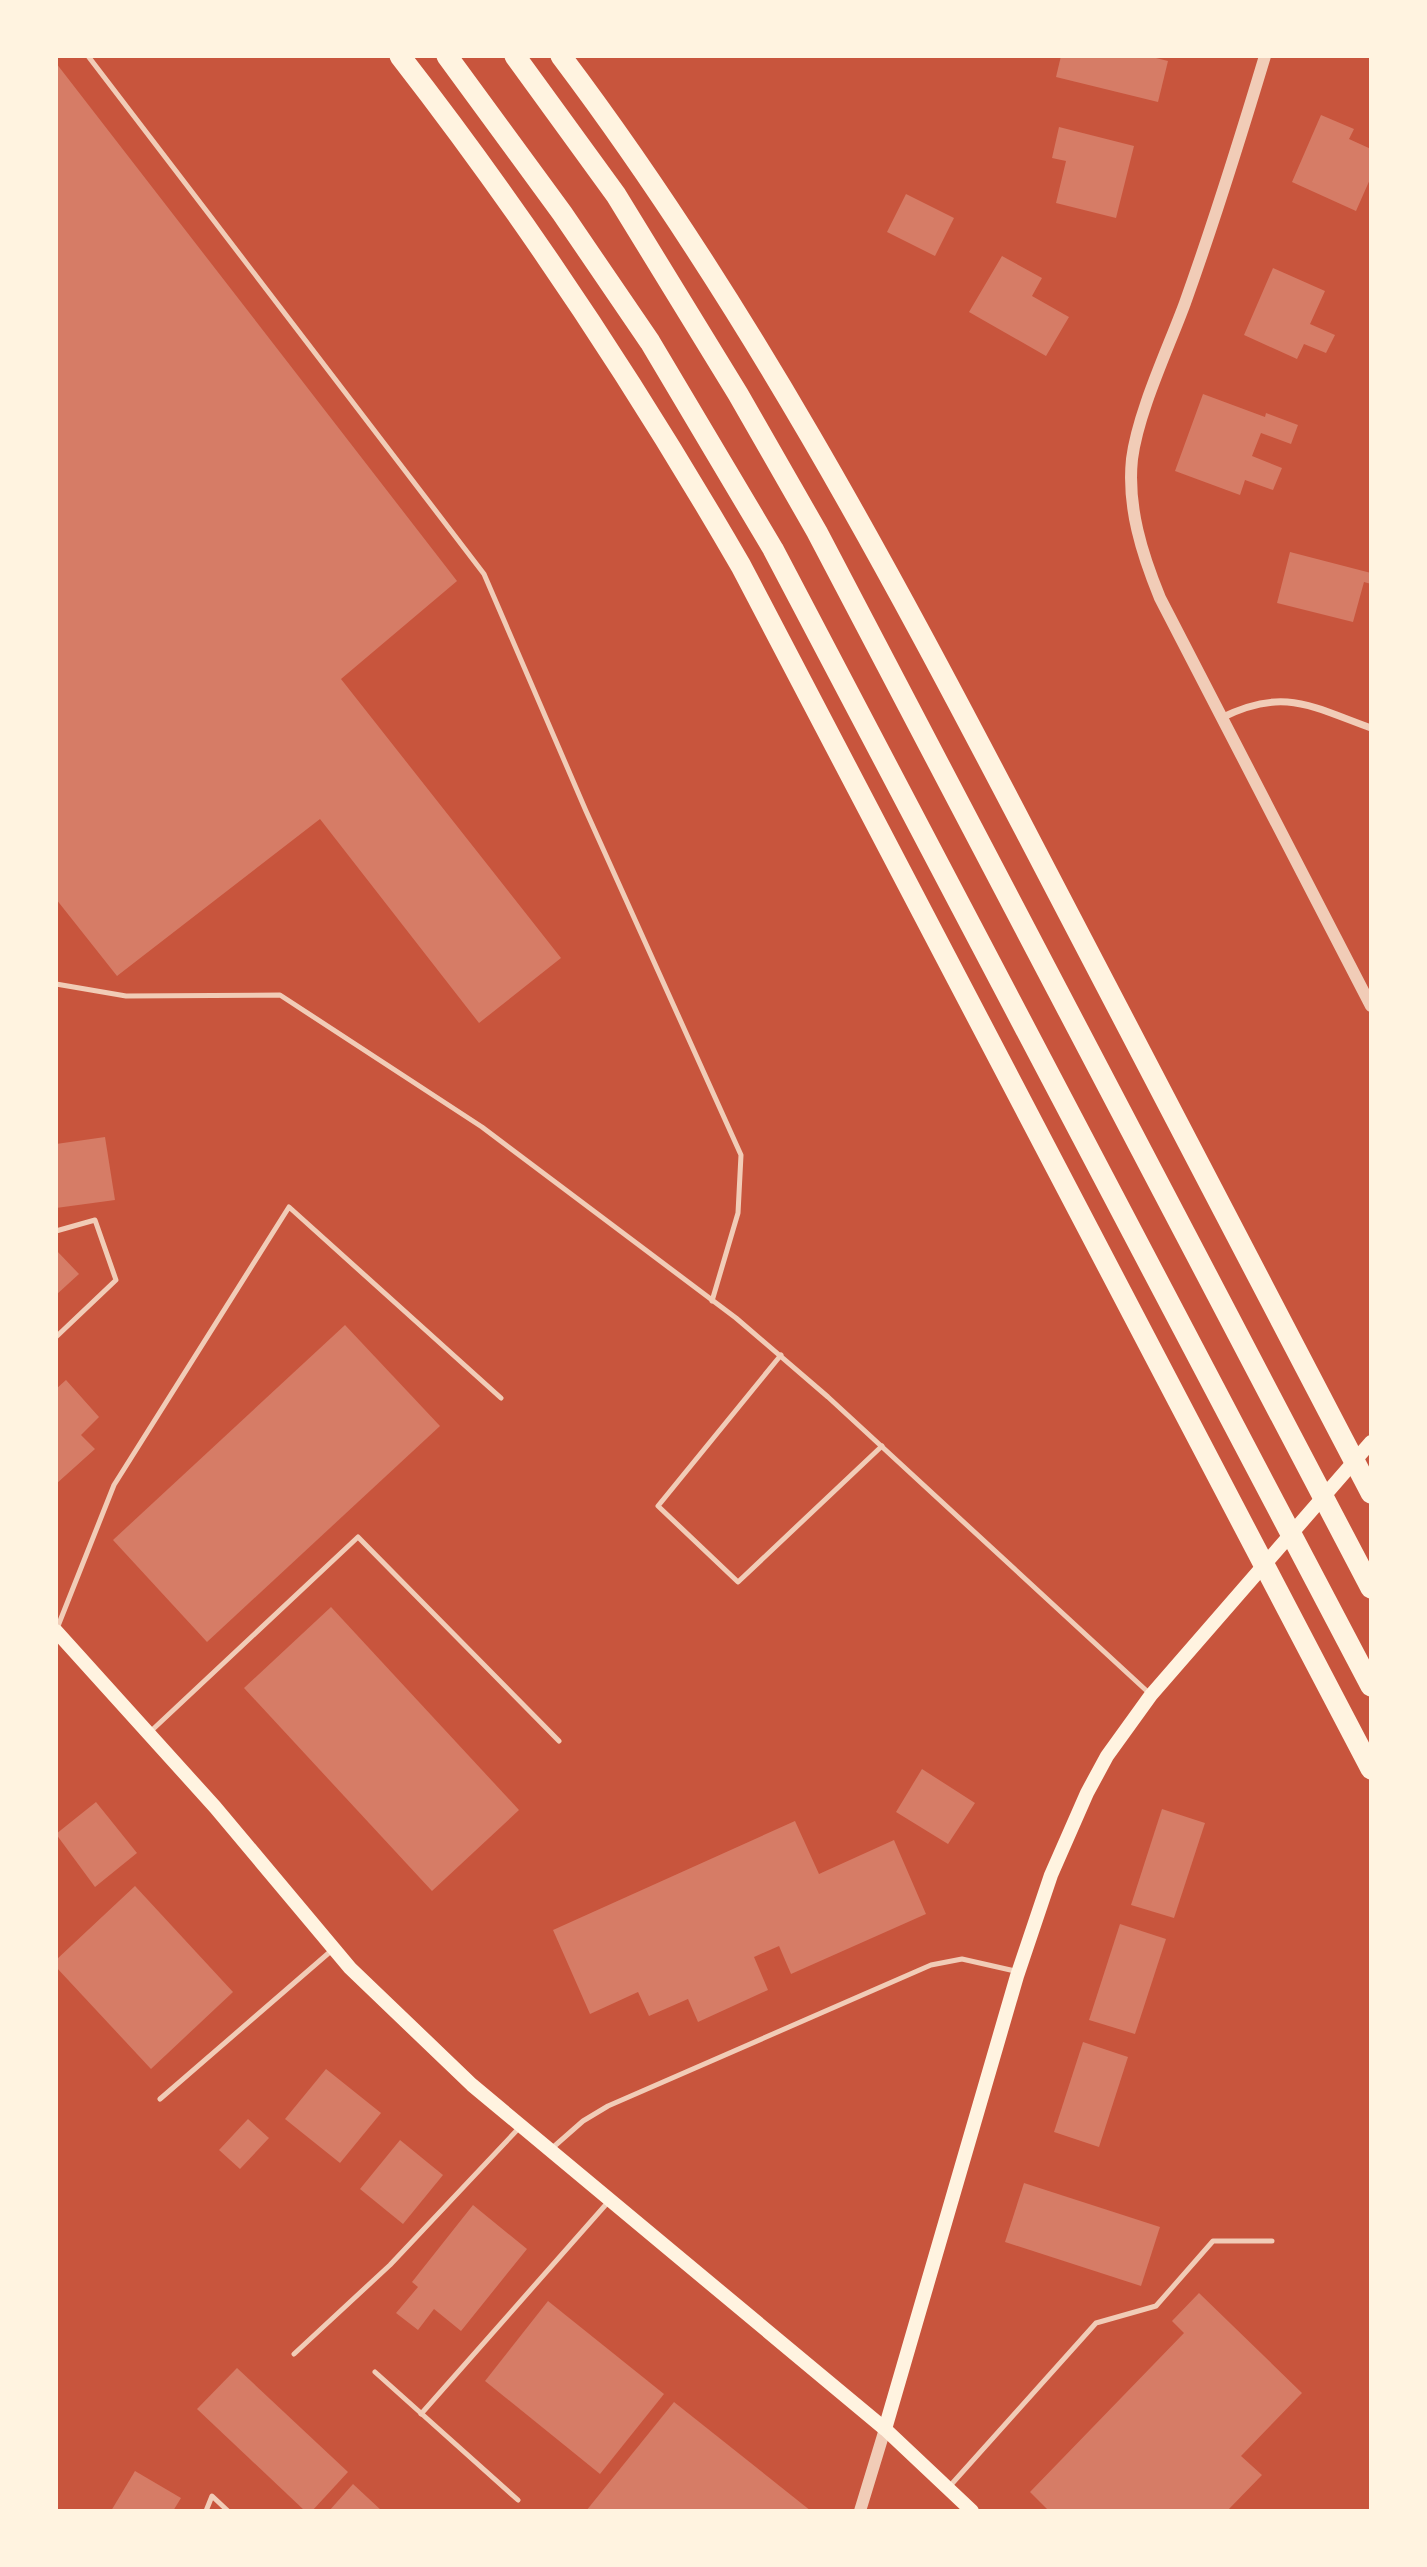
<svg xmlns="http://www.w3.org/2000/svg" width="1427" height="2567" font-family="'Fira Sans',sans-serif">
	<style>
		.building { fill: #d67c66 }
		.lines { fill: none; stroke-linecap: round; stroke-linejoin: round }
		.service { stroke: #f1ccb7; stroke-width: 5 }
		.minor { stroke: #f1ccb7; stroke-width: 7 }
		.tertiary { stroke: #f1ccb7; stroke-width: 12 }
		.secondary { stroke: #fff3e0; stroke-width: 14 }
		.motorway { stroke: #fff3e0; stroke-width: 21 }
	</style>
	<rect width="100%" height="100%" fill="#c8553d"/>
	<!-- building -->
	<g class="building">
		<path d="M1061 56H1148L1168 61 1158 102 1056 77Z"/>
		<path d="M56 63 457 581 341 679 561 958 479 1023 320 819 117 976 56 899Z"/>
		<path d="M1321 115 1354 129 1349 139 1371 149V177L1356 211 1292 182Z"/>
		<path d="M1059 127 1134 146 1116 218 1056 203 1066 161 1052 158Z"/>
		<path d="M906 194 954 218 935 256 887 232Z"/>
		<path d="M1002 256 1042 278 1032 296 1069 317 1046 356 969 312Z"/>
		<path d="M1273 268 1325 291 1310 324 1335 335 1326 353 1304 344 1297 359 1244 335Z"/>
		<path d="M1203 394 1265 417 1266 413 1298 425 1291 444 1261 433 1252 456 1282 468 1273 490 1245 480 1240 495 1175 471Z"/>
		<path d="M1290 552 1371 573V584L1364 582 1353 622 1277 603Z"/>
		<path d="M105 1137 115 1200 56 1208V1144Z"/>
		<path d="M56 1250 79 1274 56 1295Z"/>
		<path d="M345 1325 440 1426 207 1642 113 1540Z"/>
		<path d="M66 1380 99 1417 81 1435 95 1449 56 1484V1389Z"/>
		<path d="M331 1607 519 1810 432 1891 244 1688Z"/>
		<path d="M922 1769 975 1803 948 1844 896 1812Z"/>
		<path d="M96 1802 137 1853 95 1887 56 1834Z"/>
		<path d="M1162 1809 1205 1823 1174 1918 1131 1905Z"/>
		<path d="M795 1821 819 1874 894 1840 926 1914 791 1974 779 1946 754 1957 768 1990 698 2022 688 1999 649 2016 638 1992 590 2014 553 1930Z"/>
		<path d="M135 1886 233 1992 151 2069 56 1967V1960Z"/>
		<path d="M1120 1924 1166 1939 1135 2034 1089 2020Z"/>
		<path d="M1083 2042 1128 2057 1099 2147 1054 2132Z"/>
		<path d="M326 2069 381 2113 340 2163 285 2119Z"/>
		<path d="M248 2119 269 2138 240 2169 219 2150Z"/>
		<path d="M400 2140 443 2175 403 2224 360 2189Z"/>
		<path d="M1024 2183 1160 2227 1141 2286 1005 2242Z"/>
		<path d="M473 2205 527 2249 461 2331 434 2309 418 2330 396 2313 418 2287 412 2282Z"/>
		<path d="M1199 2293 1302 2393 1241 2456 1262 2475 1227 2511H1049L1030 2492 1184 2333 1172 2321Z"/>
		<path d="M548 2301 664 2394 600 2474 485 2381Z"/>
		<path d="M237 2368 348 2472 312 2511H305L197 2409Z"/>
		<path d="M674 2402 811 2511H586Z"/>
		<path d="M135 2471 181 2498 173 2511H111Z"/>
		<path d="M353 2484 382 2511H329Z"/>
	</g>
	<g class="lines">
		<!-- service -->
		<g class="service">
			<path d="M88 56 484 574 586 811 741 1155 738 1213 712 1301"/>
			<path d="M56 984 126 996 280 995 482 1127 736 1318 828 1397 1149 1693"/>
			<path d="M56 1231 95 1220 116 1280 56 1337"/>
			<path d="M781 1355 658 1506 738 1582 882 1446"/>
			<path d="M56 1631 114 1485 289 1207 501 1398"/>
			<path d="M150 1732 358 1537 559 1741"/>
			<path d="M160 2099 331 1951"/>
			<path d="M550 2150 583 2121 608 2106 931 1965 962 1959 1015 1971"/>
			<path d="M294 2354 390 2265 519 2128"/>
			<path d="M375 2372 518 2500"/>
			<path d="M421 2414 609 2201"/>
			<path d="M949 2487 1096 2323 1156 2306 1213 2241H1272"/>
			<path d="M206 2511 212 2496 228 2511"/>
		</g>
		<!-- minor -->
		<path class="minor" d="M1221 718C1283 687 1310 706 1371 728"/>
		<!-- tertiary -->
		<g class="tertiary">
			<path d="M1265 56C1240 139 1214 222 1185 303 1168 349 1138 412 1132 459 1127 507 1142 554 1160 598L1371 1006"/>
			<path d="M860 2511 885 2429"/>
		</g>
		<!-- secondary -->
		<g class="secondary">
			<path d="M56 1631 215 1807 350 1968 472 2085 885 2429 972 2511"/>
			<path d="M885 2429 1017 1976 1051 1875 1087 1793 1107 1756 1151 1695 1371 1442"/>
		</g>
		<!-- motorway -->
		<g class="motorway">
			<path d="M400 56C526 218 638 388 741 566L1371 1769"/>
			<path d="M447 56 562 213 650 342 773 549 1371 1686"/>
			<path d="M515 56 616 195 738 394 817 532 1371 1588"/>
			<path d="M561 56C745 300 888 568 1029 838 1143 1057 1257 1275 1371 1493"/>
		</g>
	</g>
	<!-- border -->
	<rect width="1427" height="2567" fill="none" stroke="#fff3e0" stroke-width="116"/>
</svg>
